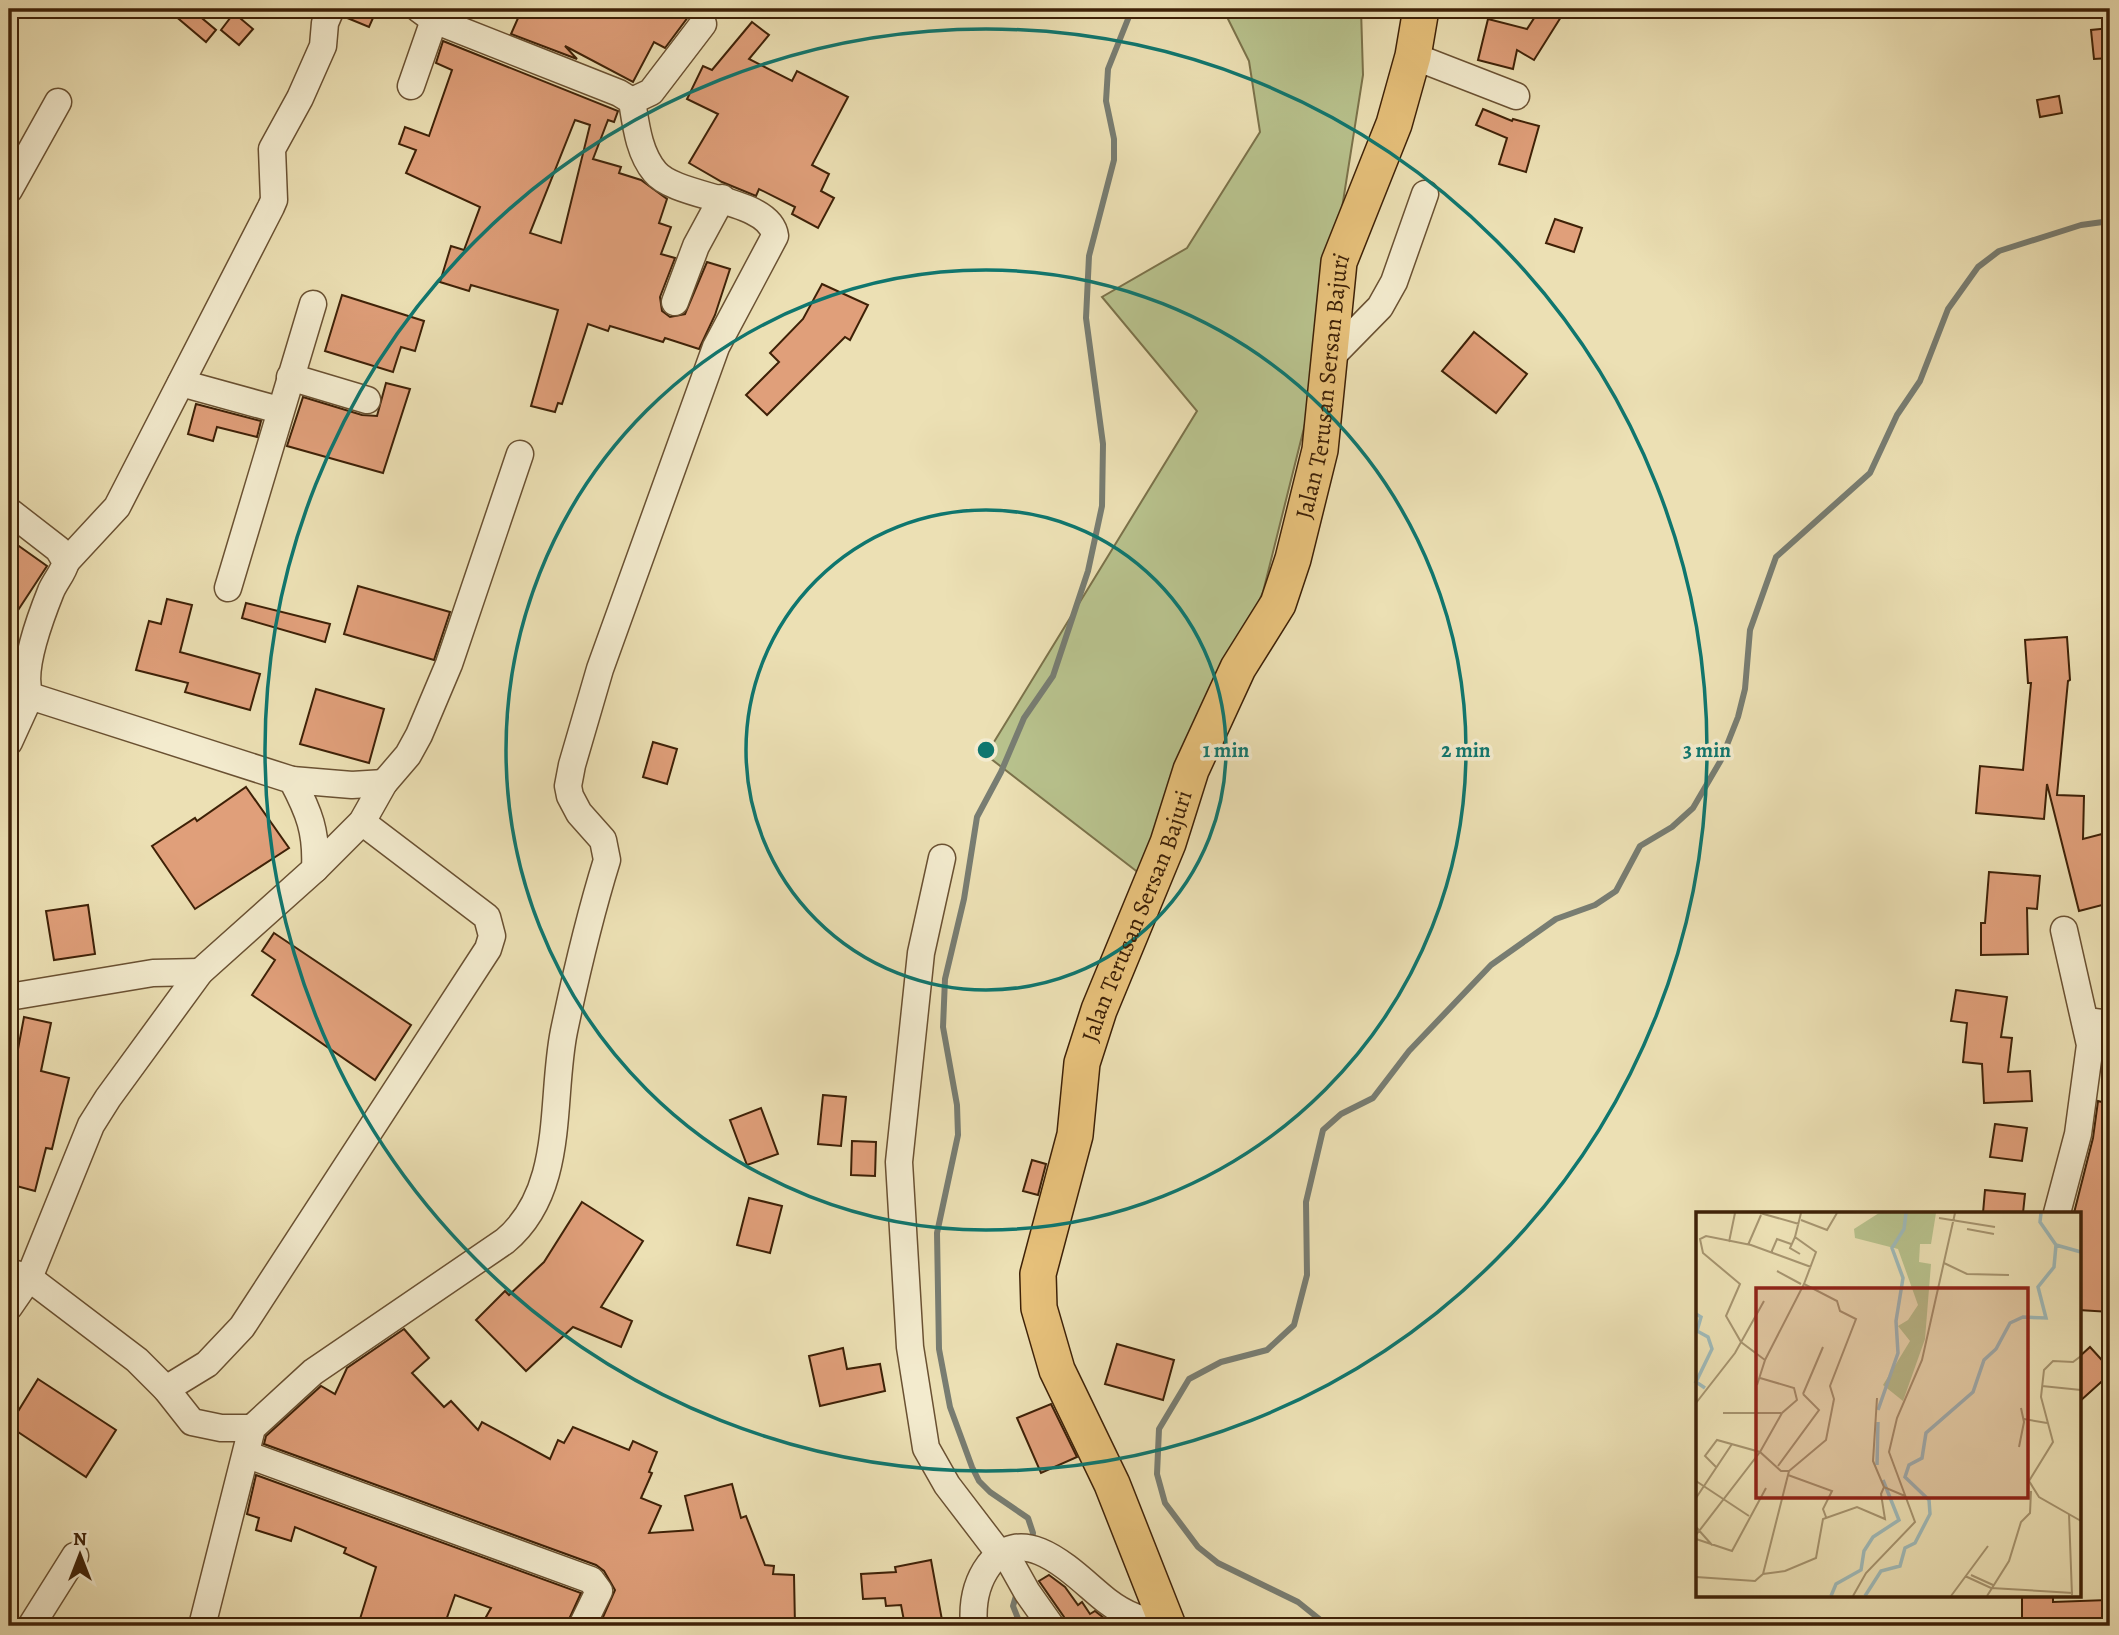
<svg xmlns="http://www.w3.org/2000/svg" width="2119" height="1635" font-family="Alegreya,serif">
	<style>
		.green { fill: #b8c28d; stroke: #7b724a; stroke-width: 2 }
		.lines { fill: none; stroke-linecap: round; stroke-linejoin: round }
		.stream { stroke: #787d72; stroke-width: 6 }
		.building { fill: #e09f7a; stroke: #3e2107; stroke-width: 2; fill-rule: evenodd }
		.minor-casing { stroke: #6a5132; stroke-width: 29 }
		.major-casing { stroke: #3e2107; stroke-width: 38 }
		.minor { stroke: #f3ebce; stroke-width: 26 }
		.major { stroke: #e6c07a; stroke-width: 35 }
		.ring { fill: none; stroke: #0f766e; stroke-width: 3.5 }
		.labels { text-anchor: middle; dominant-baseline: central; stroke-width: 7; stroke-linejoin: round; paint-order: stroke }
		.street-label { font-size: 24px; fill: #3e2107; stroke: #f3ebce }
		.inset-river { fill: none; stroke: #9fbab9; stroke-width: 3.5 }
		.inset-road { fill: none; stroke: #a6946f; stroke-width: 2 }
		.view { fill: #8f2418; fill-opacity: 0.15; stroke: #8f2418; stroke-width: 3.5 }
		.inset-edge { fill: none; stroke: #3e2107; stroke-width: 3.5 }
		.centre { fill: #0f766e; stroke: #f3ebce; stroke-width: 3.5 }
		.ring-label { font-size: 21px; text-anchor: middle; font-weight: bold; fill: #0f766e; stroke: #f3ebce; stroke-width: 7; stroke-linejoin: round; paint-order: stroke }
	</style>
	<rect width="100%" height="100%" fill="#ece0b4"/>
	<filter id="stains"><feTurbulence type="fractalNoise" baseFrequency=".00286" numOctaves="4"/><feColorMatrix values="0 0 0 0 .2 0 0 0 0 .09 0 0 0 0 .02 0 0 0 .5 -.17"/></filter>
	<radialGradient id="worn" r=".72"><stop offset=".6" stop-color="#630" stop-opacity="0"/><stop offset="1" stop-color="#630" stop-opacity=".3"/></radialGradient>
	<!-- green -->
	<path class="green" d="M1223 9H1361L1363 75 1313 392 1263 592 1144 877 986 755 1197 411 1102 297 1187 248 1260 132 1249 61Z"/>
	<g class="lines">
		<!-- stream -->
		<g class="stream">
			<path d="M1032 1542 1033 1533 1028 1518 990 1492 979 1481 972 1467 950 1407 939 1349 937 1233 958 1135 957 1105 943 1027 945 979 964 899 977 817 1001 772 1024 718 1053 676 1088 571 1102 506 1103 444 1086 318 1089 256 1114 160V139L1106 101 1108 69 1132 9"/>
			<path d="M1018 1589 1013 1606 1021 1626"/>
			<path d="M1328 1626 1298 1602 1218 1563 1198 1547 1165 1503 1157 1474 1159 1429 1189 1379 1221 1362 1267 1350 1294 1325 1307 1275 1306 1202 1323 1130 1341 1114 1373 1098 1409 1051 1491 965 1556 919 1595 905 1616 891 1640 846 1672 827 1693 808 1721 760 1738 717 1745 689 1750 630 1776 557 1870 473 1897 415 1920 381 1948 309 1978 267 1999 251 2081 225 2110 221"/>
		</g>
	</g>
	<!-- building -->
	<g class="building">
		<path d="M167 9H191L216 30 206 42Z"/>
		<path d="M346 9H377L369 27 345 17Z"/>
		<path d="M522 9H694L665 48 654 42 633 82 565 46 577 59 511 34Z"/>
		<path d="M1540 9H1566L1534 60 1517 50 1513 69 1478 60 1488 19 1527 29Z"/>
		<path d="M234 13 253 29 239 45 221 30Z"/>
		<path d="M752 22 769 35 749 59 792 81 797 71 848 97 812 165 829 174 821 191 834 198 818 228 792 214 795 207 759 189 756 196 722 182 689 163 718 114 687 99 703 66 712 70Z"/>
		<path d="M2110 28V58L2094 59 2091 30Z"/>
		<path d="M443 41 618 111 614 122 608 120 593 159 621 167 619 173 641 180 667 199 659 223 671 227 661 254 675 258 660 297 662 311 670 317 685 314 707 262 730 269 715 315 699 349 665 338 663 342 610 326 608 331 588 324 562 404 558 403 555 412 531 406 558 310 471 285 469 291 440 282 451 246 464 250 480 207 406 173 416 150 399 144 405 127 429 136 452 70 436 63ZM575 120 590 125 561 243 530 233Z"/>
		<path d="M2059 96 2062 113 2040 117 2037 100Z"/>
		<path d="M1483 109 1512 121 1513 119 1539 126 1526 172 1499 164 1507 138 1476 125Z"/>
		<path d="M1555 219 1582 228 1574 252 1546 243Z"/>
		<path d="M822 284 868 305 850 340 845 337 767 415 746 395 779 362 770 353 803 319Z"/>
		<path d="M342 295 424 321 415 351 401 347 393 372 325 351Z"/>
		<path d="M1474 332 1527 374 1496 413 1442 371Z"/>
		<path d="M386 383 410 389 383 473 287 446 303 397 362 415 377 416Z"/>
		<path d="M196 404 261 421 257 437 217 427 213 441 188 434Z"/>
		<path d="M9 539 47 566 9 624Z"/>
		<path d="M358 586 450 612 434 660 344 634Z"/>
		<path d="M167 599 192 605 180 652 260 674 250 710 185 692 188 683 136 670 149 621 161 624Z"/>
		<path d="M246 603 330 624 325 642 242 618Z"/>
		<path d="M2067 637 2070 680 2068 681 2057 795 2084 796 2083 839 2102 834 2110 866V903L2079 911 2047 784 2044 819 1976 813 1980 766 2023 770 2031 683H2028L2025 640Z"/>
		<path d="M316 689 384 709 369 763 300 744Z"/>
		<path d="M653 742 677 749 667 784 643 777Z"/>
		<path d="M246 787 289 848 195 909 152 846 195 818 197 821Z"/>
		<path d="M1989 872 2040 876 2037 909 2027 908 2028 954 1981 955V923H1985Z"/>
		<path d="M88 905 95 954 54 960 46 911Z"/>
		<path d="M274 933 411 1025 375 1080 252 995 275 960 262 951Z"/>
		<path d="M1956 990 2007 997 2001 1037 2012 1038 2008 1072 2030 1071 2032 1101 1984 1103 1982 1064 1963 1062 1967 1023 1951 1021Z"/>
		<path d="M24 1017 51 1023 41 1071 69 1078 52 1149 46 1148 35 1191 9 1184V1064L15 1065Z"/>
		<path d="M823 1095 846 1097 841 1146 818 1144Z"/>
		<path d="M2098 1101 2110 1104V1312L2079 1310V1213H2074L2093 1138Z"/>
		<path d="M761 1108 778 1154 747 1165 730 1120Z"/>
		<path d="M1995 1124 2027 1128 2022 1161 1990 1157Z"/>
		<path d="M852 1141 876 1142 875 1176 851 1175Z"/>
		<path d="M1032 1160 1046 1164 1038 1195 1023 1191Z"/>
		<path d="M1985 1190 2025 1194 2023 1213H1983Z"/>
		<path d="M749 1198 782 1206 770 1253 737 1245Z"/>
		<path d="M582 1202 643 1241 601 1307 632 1321 621 1347 573 1327 526 1371 476 1320 505 1291 509 1295 544 1262Z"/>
		<path d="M404 1329 429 1358 412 1373 444 1407 451 1401 478 1430 482 1422 550 1459 558 1440 564 1443 573 1427 629 1450 633 1441 657 1452 649 1472 652 1473 641 1498 661 1506 649 1533 693 1530 685 1496 732 1484 741 1518 746 1516 765 1565 774 1566 773 1574 794 1575 795 1626H599L615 1590 604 1571 596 1565 264 1444 266 1436 321 1386 335 1394 347 1368Z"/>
		<path d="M1117 1344 1174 1360 1163 1400 1105 1384Z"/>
		<path d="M2090 1347 2110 1369V1374L2079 1402V1357Z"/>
		<path d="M843 1348 847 1369 880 1364 885 1391 820 1406 809 1356Z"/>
		<path d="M38 1379 116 1430 86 1477 9 1426Z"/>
		<path d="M1051 1404 1077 1457 1041 1473 1017 1418Z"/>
		<path d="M256 1475 581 1593 566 1626H481L491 1608 455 1595 444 1626H397L383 1621 382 1626 360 1619 376 1567 344 1553 346 1548 295 1527 291 1541 256 1530 259 1518 247 1514Z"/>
		<path d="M931 1560 942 1620 905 1626 901 1605 886 1606 885 1598 863 1599 861 1574 896 1572 895 1567Z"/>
		<path d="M1049 1575 1065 1587 1078 1605 1082 1602 1090 1614 1095 1611 1114 1626H1066L1064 1617 1039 1581Z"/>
		<path d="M2022 1595H2053V1602L2108 1600 2109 1626H2022Z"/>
	</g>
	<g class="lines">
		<!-- minor casing -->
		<g class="minor-casing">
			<g id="minor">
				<path d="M1413 56 1516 96"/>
				<path d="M411 86 434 20"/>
				<path d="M632 101 651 92 703 24"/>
				<path d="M9 190 58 102"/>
				<path d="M675 302 696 246 722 198"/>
				<path d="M1329 359 1380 307 1394 282 1425 194"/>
				<path d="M290 377 367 400"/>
				<path d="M181 383 279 410"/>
				<path d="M9 511 58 549 66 562C63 573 56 580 51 591 41 616 20 671 30 696"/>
				<path d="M66 562 117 507 271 207 274 200 272 149 300 98 323 46 325 23 331 9"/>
				<path d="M228 588 313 304"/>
				<path d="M9 742 30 696"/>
				<path d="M292 780 352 785 384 783"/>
				<path d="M942 858 921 953 899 1162 910 1347 926 1448 947 1485 999 1553"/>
				<path d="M315 869 362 822 384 783 408 755 419 735 449 664 520 454"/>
				<path d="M9 997 153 973 200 972"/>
				<path d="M2086 1021 2110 1024"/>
				<path d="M2057 1213 2078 1134 2090 1045 2064 930"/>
				<path d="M9 1272 29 1278 137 1360 166 1389 192 1422 221 1428H252"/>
				<path d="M9 1307 29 1278 91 1125 108 1098 200 972 315 869C317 832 309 812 292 780L30 696"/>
				<path d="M166 1389 207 1364 242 1327 488 949 492 936 487 917 362 822"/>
				<path d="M248 1455 591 1580 599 1591 582 1626"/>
				<path d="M1004 1551 1027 1592 1051 1626"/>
				<path d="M31 1626 75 1556"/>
				<path d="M202 1626 252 1428 313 1372 505 1241C566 1190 550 1100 564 1031 576 974 590 915 607 860L603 840 579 813 570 796 568 786 572 765 600 669 716 347 775 236C770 198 677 199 655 172 639 153 636 126 632 101L619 93 434 20 419 9"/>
				<path d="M974 1626C972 1604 975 1584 989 1565 1026 1518 1077 1578 1107 1601 1124 1614 1145 1623 1166 1622"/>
			</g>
		</g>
		<!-- major casing -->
		<g class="major-casing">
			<g id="major">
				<path id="s1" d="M1168 1626 1112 1484 1057 1370 1039 1308 1038 1274 1075 1135 1082 1063 1099 1010 1168 843 1191 770 1238 668 1278 604 1293 559 1320 450 1339 262 1394 124 1413 56 1421 9"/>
			</g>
		</g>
		<!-- minor -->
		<use href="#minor" class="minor"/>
		<!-- major -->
		<use href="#major" class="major"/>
	</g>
	<!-- distance rings -->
	<g class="ring">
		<circle cx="986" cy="750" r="240"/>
		<circle cx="986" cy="750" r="480"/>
		<circle cx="986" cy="750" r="721"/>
	</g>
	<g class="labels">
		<!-- street labels -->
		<g class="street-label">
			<text stroke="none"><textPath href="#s1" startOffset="1318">Jalan Terusan Sersan Bajuri</textPath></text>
			<text stroke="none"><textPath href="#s1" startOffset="751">Jalan Terusan Sersan Bajuri</textPath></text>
		</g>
	</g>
	<!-- overview -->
	<g transform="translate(1696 1212)">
		<rect width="385" height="385" fill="#ece0b4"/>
		<path d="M183 1H240L235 32H224L223 50 235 52 229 127 207 189 187 173 214 129 202 114 212 108 222 93 202 37 159 26 158 17Z" fill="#b8c28d"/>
		<path class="inset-river" d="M360 33 385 40M0 102 5 105 1 119 12 125 16 137 0 170 9 176M182 198 202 141 200 109 207 66 196 36 208 17 210 1M181 253 182 210M135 384 140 372 165 358 168 339 177 325 203 308 187 268M169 384 185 359 204 354 209 336 219 331 234 302 233 288 209 265 213 253 226 246 230 221 277 180 288 148 300 137 314 111 327 105 350 106 342 75 358 55 360 33 344 10 345 1"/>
		<path class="inset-road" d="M64 1 103 12M243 6 299 15M105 8 131 18 141 1M271 17 298 22M99 25 94 36 104 42M33 30 39 1M52 33 65 3M75 41 81 27 95 32M248 51 271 62 313 63M81 59 105 72M385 110V137M385 144 377 150 357 149 348 158 345 185 357 230 333 269 343 285 385 309M69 148 108 72M61 173 69 148 45 130 30 104 44 72 7 41 4 27 10 24 55 33 115 55M346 174 385 178M107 182 127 135M181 186 177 249 188 275M0 191 39 141 68 89M27 201H85M328 207 351 211M323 235 328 210 325 196M82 254 123 198 107 182M21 256 9 244 21 228 64 240 85 259H93M92 263 136 279 127 297 130 305M0 269 53 304M0 286 36 232M373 302 376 383M0 315 16 333M0 323 64 240 86 201 101 188 98 176 64 166M0 327 36 339 70 276M67 362 93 259 130 228 138 187 134 174 160 107 144 99 141 89 108 72 120 40 99 25 105 1M275 363 297 373M269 364 295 376 377 381M0 365 59 369 67 362 89 359 120 346 127 307 161 295 189 307 185 282 188 275 209 284M157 384 170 361 219 310 193 240 201 206 226 148 259 1M255 384 292 334M291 384 313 349 325 310 334 301 335 279"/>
		<path class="view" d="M60 76H332V286H60Z"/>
		<rect width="385" height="385" class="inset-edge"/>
	</g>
	<circle cx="986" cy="750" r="10" class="centre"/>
	<g class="ring-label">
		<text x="1226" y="757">1 min</text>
		<text x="1466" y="757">2 min</text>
		<text x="1707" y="757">3 min</text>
	</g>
	<!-- margin -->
	<rect width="2119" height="1635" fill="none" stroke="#ece0b4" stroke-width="35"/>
	<rect x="10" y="10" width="2098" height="1614" fill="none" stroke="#3e2107" stroke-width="3.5"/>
	<rect x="18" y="18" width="2084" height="1600" fill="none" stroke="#3e2107" stroke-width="2"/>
	<!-- north arrow -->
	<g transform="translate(80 1555)" stroke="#f3ebce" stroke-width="5" paint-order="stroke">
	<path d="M0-5L12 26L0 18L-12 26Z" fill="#3e2107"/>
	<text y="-10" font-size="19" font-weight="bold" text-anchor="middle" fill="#3e2107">N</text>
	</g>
	<rect width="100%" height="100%" filter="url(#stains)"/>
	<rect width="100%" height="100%" fill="url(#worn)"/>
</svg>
